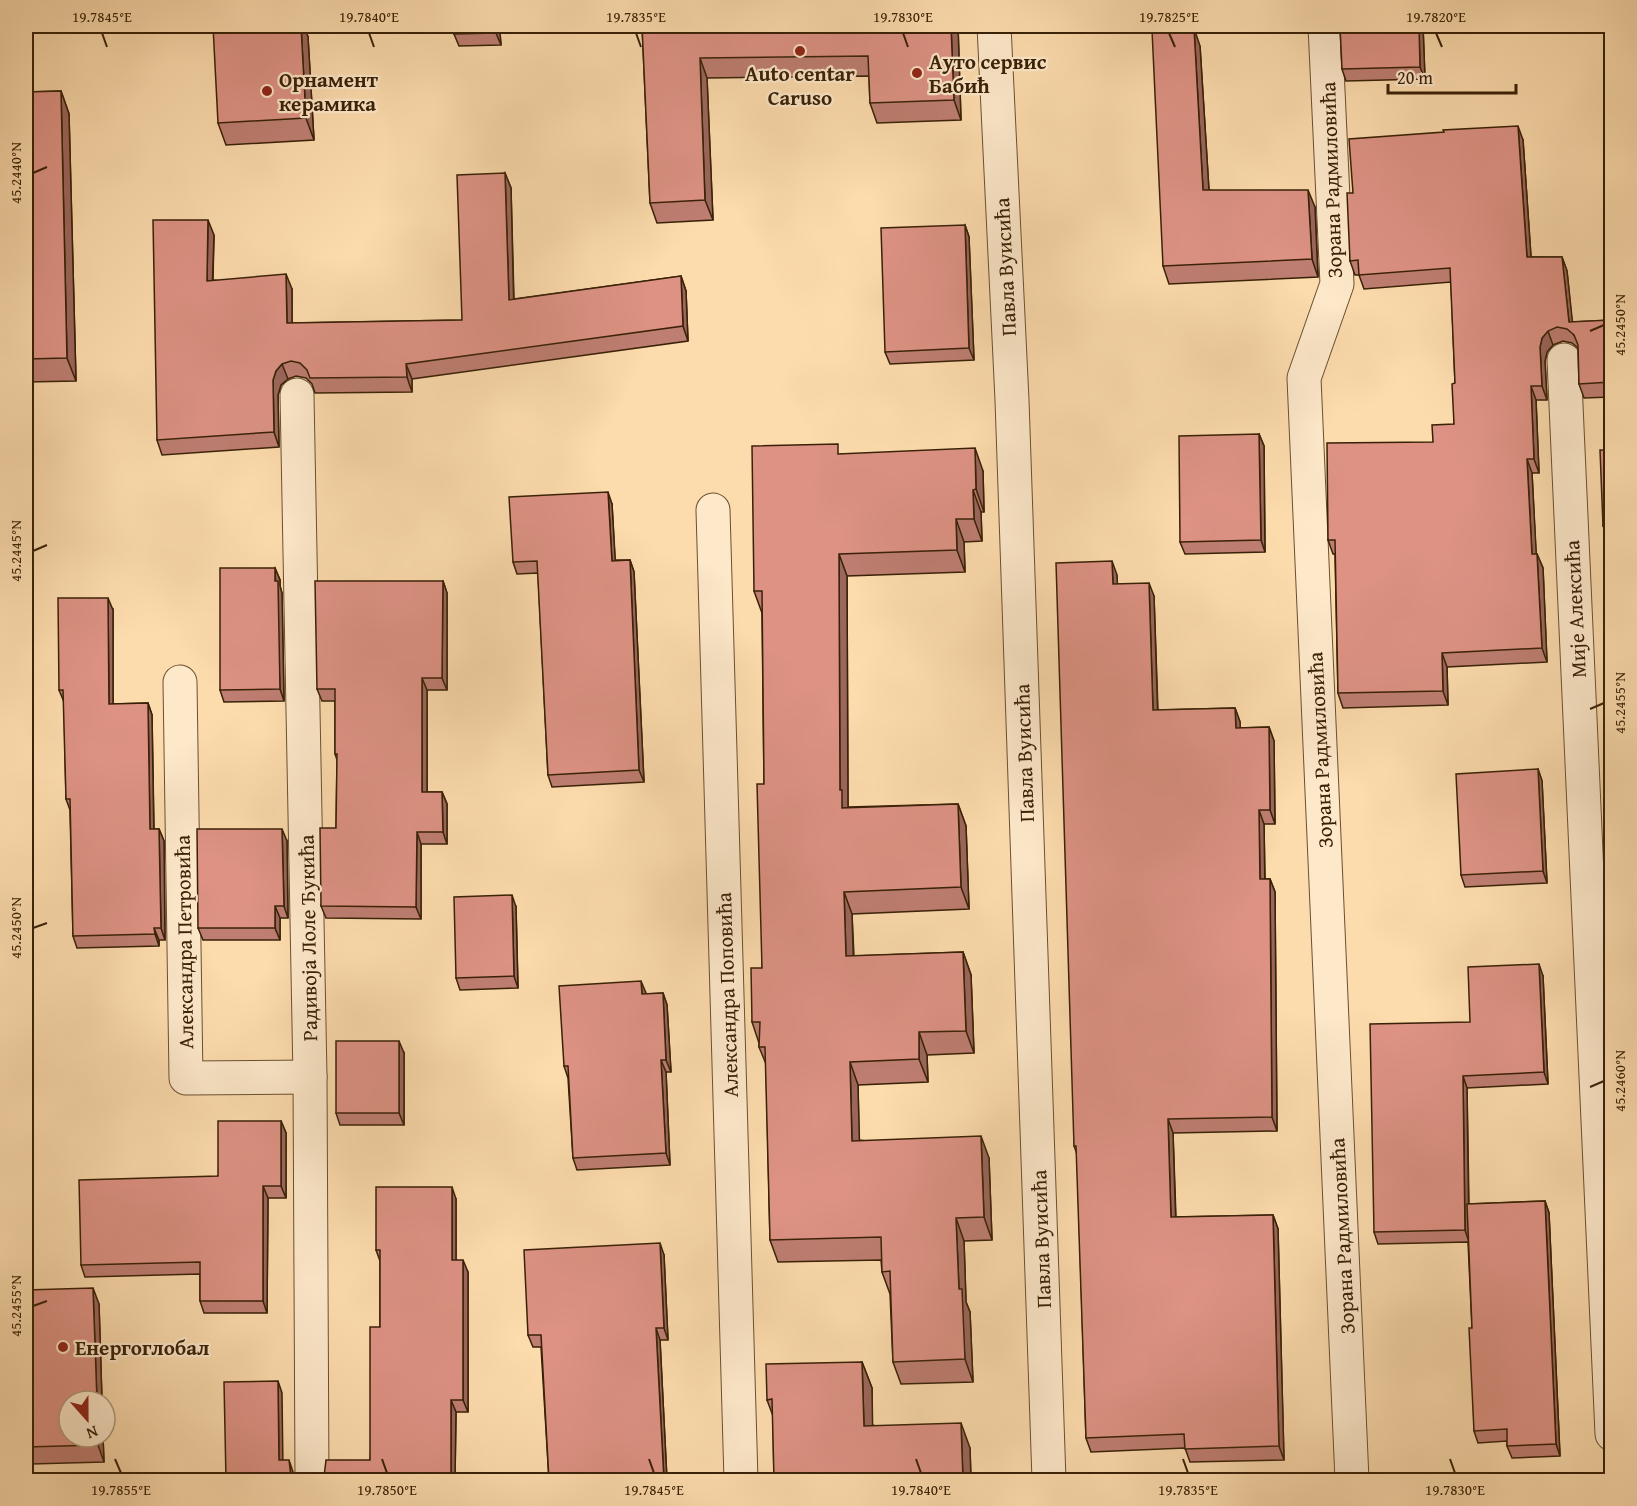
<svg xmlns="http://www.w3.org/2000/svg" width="1637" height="1506" font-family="'Gentium Book Plus',serif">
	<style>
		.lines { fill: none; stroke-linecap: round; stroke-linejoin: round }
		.minor-casing { stroke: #6a5030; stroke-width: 35 }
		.minor { stroke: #fde8ca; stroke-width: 33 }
		.wall { fill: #be7e72; stroke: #392107; stroke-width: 1.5 }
		.shaded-wall { fill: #9b665c; stroke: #392107; stroke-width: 1.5 }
		.building { fill: #dd9284; stroke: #392107; stroke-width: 1.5 }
		.ticks { fill: none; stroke: #392107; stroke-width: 2 }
		.poi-dot { fill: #8f2418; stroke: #fde8ca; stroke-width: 2 }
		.labels { text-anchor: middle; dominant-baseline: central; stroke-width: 4.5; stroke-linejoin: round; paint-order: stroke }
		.poi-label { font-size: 21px; font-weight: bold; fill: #392107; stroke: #fde8ca; text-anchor: start }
		.street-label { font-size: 21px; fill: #392107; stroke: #fde8ca }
		.neatline { fill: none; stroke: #392107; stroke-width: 2 }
		.ticks-label { font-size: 15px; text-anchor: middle; fill: #392107 }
	</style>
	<rect width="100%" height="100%" fill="#fcdbad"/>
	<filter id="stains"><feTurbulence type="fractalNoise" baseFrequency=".00333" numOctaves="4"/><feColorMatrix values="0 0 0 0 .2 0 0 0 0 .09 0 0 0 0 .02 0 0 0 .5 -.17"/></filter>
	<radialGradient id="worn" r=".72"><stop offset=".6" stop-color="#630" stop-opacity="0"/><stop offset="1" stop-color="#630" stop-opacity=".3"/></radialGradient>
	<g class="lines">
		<!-- minor casing -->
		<g class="minor-casing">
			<g id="minor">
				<path d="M994 26 1012 400 1049 1480"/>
				<path d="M1325 26 1337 284 1304 378 1352 1480"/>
				<path d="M1564 360 1612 1434"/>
				<path d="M297 395 310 1077 312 1480"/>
				<path d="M713 510 741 1480"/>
				<path d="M180 682 186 1078 310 1077"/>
			</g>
		</g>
		<!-- minor -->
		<use href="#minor" class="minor"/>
	</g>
	<!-- wall -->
	<g class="wall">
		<path d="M454 26H541V32L500 33 501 45 459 46 454 34Z"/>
		<path d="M642 26H958L961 120 877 123 870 103 869 76 707 78 713 220 657 223 650 203Z"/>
		<path d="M1340 26H1423L1425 79 1346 81 1342 69Z"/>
		<path d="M308 37 314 140 226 145 218 123Z"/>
		<path d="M1200 46 1209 190 1315 207 1318 277 1169 284 1163 266Z"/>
		<path d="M61 91 69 114 76 381 26 382V92Z"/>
		<path d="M1523 140 1531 257H1562L1567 271 1572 322 1611 320V397L1584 398 1579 384 1578 348 1572 343 1563 341 1553 345 1547 352 1545 361 1547 400H1536L1539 473H1532L1536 554H1537L1543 568 1547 662 1447 667 1448 705 1343 708 1338 693 1335 554H1333L1328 540 1433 442 1454 424 1455 383 1451 282 1364 289 1359 275H1355L1350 261 1353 193Z"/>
		<path d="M505 173 511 188 514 299 681 276 686 291 688 341 412 379V392L315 393 312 384 306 378 296 376 288 379 281 385 278 395 279 447 162 455 157 440 214 235 213 280 292 289V323L462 320Z"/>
		<path d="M965 225 969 237 974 360 890 364 885 352Z"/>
		<path d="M1259 434 1264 446 1265 552 1185 554 1180 542Z"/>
		<path d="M1611 450V538H1608L1603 526Z"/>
		<path d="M841 454 983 471 984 512H981L982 541 964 542 965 572 847 576 848 807 958 804 966 826 969 909 852 914 854 956 963 952 971 975 974 1053 927 1055 928 1082 858 1085 859 1140 989 1158 992 1240 964 1241 966 1302 970 1312 973 1382 901 1384 893 1362 890 1294 882 1272 881 1260 778 1262 770 1240 766 1064 759 1047V1043L752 1022 762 968 764 784 762 613 754 591Z"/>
		<path d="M612 504 615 560H630L634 572 644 782 552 787 548 775 538 573 517 574 513 562Z"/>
		<path d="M275 568 280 580V586L282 593 284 701 224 702 220 690Z"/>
		<path d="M1117 575V584L1154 596 1158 710 1235 708 1240 722V728L1269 727 1274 741 1275 824H1264L1265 879H1270L1275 892 1277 1131 1173 1133 1176 1217 1273 1215 1278 1229 1284 1460 1190 1462 1185 1448 1091 1452 1086 1438 1077 1154 1074 1146Z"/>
		<path d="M443 581 447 593V690H427V792H442L447 804V844H421V919L326 918 321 906 336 828 337 760 335 754V701H322L317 689Z"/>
		<path d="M113 610V704L148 703 152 715 154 829H159L164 841 165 940H159V946L77 948 73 936 70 810 66 799 64 702 59 690Z"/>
		<path d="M1538 769 1542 781 1547 883 1465 887 1461 875Z"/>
		<path d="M287 841 288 918H280V940H203L198 928Z"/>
		<path d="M516 907 518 988 460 990 456 978Z"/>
		<path d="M1543 976 1548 1084 1467 1088 1469 1204 1545 1201 1549 1213 1560 1456 1512 1458 1507 1446V1441L1478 1443 1474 1431 1472 1328 1468 1242 1378 1244 1374 1232 1470 1022Z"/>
		<path d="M663 993 667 1005 671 1072H666L670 1165 577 1170 573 1158 568 1078 564 1066 646 994Z"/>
		<path d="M404 1053V1125H340L336 1113Z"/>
		<path d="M281 1121 286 1133V1198H268L267 1313H204L200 1301V1274L85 1277 81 1265 218 1176Z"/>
		<path d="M456 1199V1260L468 1272V1412H456L455 1480H321L370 1460 380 1327V1261L376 1250Z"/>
		<path d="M664 1255 668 1340H660L667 1480H549L541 1347H533L528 1335Z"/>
		<path d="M26 1290 99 1304 102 1401H69V1437H103L104 1462 31 1464 26 1449Z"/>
		<path d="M862 1362 872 1388V1425L970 1448 971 1480H774L773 1416 767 1400Z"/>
	</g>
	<!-- shaded-wall -->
	<g class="shaded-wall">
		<path d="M301 26H304L308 37 314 140 306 118Z"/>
		<path d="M496 26H497L500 33 501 45 496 33Z"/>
		<path d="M951 26H958L961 120 954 100Z"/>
		<path d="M1419 26H1423L1425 79 1420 67Z"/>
		<path d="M1194 28 1200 46 1210 207 1203 190Z"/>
		<path d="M700 58 707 78 713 220 705 200Z"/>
		<path d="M61 91 69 114 76 381 67 358Z"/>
		<path d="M1518 126 1523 140 1532 271 1527 257Z"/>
		<path d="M505 173 511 188 514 315 509 300Z"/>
		<path d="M1308 190 1315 207 1318 277 1312 259Z"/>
		<path d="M208 220 214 235 212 296 207 281Z"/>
		<path d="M965 225 969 237 974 360 969 348Z"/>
		<path d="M1562 257 1567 271 1574 336 1569 322Z"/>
		<path d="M286 274 292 289V338L287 323Z"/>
		<path d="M681 276 686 291 688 341 683 326Z"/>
		<path d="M1548 331 1553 345 1547 352 1545 361 1547 400 1542 386 1540 347 1542 338Z"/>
		<path d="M282 364 288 379 281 385 278 395 279 447 274 432 273 380 276 371Z"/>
		<path d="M406 364 412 379V392L407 377Z"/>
		<path d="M1531 386 1536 400 1539 473 1534 459Z"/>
		<path d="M1259 434 1264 446 1265 552 1261 540Z"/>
		<path d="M975 448 983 471 984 512 976 489Z"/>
		<path d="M1527 459 1532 473 1537 568 1532 554Z"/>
		<path d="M973 490 981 512 982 541 974 519Z"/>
		<path d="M608 492 612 504 616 573 612 561Z"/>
		<path d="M956 519 964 542 965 572 957 550Z"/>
		<path d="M839 554 847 576 848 808H842L840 790Z"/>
		<path d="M1537 554 1543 568 1547 662 1542 648Z"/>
		<path d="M630 560 634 572 644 782 639 770Z"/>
		<path d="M1112 561 1117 575 1118 598 1113 584Z"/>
		<path d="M275 568 280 580V586L282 593 284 701 280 689Z"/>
		<path d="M443 581 447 593V690L442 678Z"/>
		<path d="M1149 583 1154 596 1158 724 1153 710Z"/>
		<path d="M108 598 113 610V716L109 704Z"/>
		<path d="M1442 653 1447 667 1448 705 1443 691Z"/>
		<path d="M422 678 427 690V804L422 792Z"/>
		<path d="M148 703 152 715 154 841 150 829Z"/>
		<path d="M1235 708 1240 722 1241 741 1236 728Z"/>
		<path d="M1269 727 1274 741 1275 824 1270 810Z"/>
		<path d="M1538 769 1542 781 1547 883 1543 871Z"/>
		<path d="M442 792 447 804V844L443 832Z"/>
		<path d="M958 804 966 826 969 909 961 887Z"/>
		<path d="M1259 810 1264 824 1265 893 1260 879Z"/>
		<path d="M159 829 164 841 165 940 161 928Z"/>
		<path d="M282 829 287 841 288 918 284 906Z"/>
		<path d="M417 832 421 844V919L416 907Z"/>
		<path d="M1270 879 1275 892 1277 1131 1272 1117Z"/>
		<path d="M844 892 852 914 854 978 846 956Z"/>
		<path d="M512 895 516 907 518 988 514 976Z"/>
		<path d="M275 906 280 918V940L275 928Z"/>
		<path d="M154 928 159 940V946L155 934Z"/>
		<path d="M963 952 971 975 974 1053 966 1031Z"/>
		<path d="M1539 964 1543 976 1548 1084 1544 1072Z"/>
		<path d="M641 981 646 993V1006L642 994Z"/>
		<path d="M663 993 667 1005 671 1072 666 1060Z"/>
		<path d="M919 1032 927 1055 928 1082 919 1059Z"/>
		<path d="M399 1041 404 1053V1125L399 1113Z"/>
		<path d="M661 1060 666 1072 670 1165 666 1153Z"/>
		<path d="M850 1062 858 1085 860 1163 852 1141Z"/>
		<path d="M1463 1076 1467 1088 1469 1242 1465 1230Z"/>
		<path d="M1168 1119 1173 1133 1176 1231 1171 1217Z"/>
		<path d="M281 1121 286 1133V1198L281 1186Z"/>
		<path d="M981 1136 989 1158 992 1240 984 1217Z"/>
		<path d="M263 1186 268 1198 267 1313 263 1301Z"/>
		<path d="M452 1187 456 1199V1272L452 1260Z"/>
		<path d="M1545 1201 1549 1213 1560 1456 1556 1444Z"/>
		<path d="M1273 1215 1278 1229 1284 1460 1279 1446Z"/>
		<path d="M956 1218 964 1241 966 1302 970 1312 973 1382 965 1359 959 1289Z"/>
		<path d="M660 1243 664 1255 668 1340 664 1328Z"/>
		<path d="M463 1260 468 1272V1412L463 1400Z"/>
		<path d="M93 1288 99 1304 102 1401H97Z"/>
		<path d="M656 1328 660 1340 667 1480H664Z"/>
		<path d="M862 1362 872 1388 873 1451 864 1426Z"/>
		<path d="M278 1381 282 1393 283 1472 279 1460Z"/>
		<path d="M451 1400 456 1412 455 1480H451Z"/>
		<path d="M961 1423 970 1448 971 1480H963Z"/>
		<path d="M98 1437H103L104 1462 98 1445Z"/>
		<path d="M289 1460 293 1472 294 1480 291 1477Z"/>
	</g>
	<!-- building -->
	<g class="building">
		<path d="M213 26H301L306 118 218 123Z"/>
		<path d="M454 26H496V33L454 34Z"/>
		<path d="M642 26H951L954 100 870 103 868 56 700 58 705 200 650 203Z"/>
		<path d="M1340 26H1419L1420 67 1342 69Z"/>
		<path d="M1194 28 1203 190H1308L1312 259 1163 266 1152 30Z"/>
		<path d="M61 91 67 358 26 359V92Z"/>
		<path d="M1518 126 1527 257H1562L1569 322 1611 320V382L1579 384 1578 345 1574 335 1567 329 1557 327 1548 331 1542 338 1540 347 1542 386H1531L1534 459H1527L1532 554H1537L1542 648 1442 653 1443 691 1338 693 1335 540H1328L1327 443 1433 442 1432 425 1454 424 1452 384 1455 383 1450 268 1359 275 1358 260 1350 261 1347 193H1353L1349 139 1444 132 1443 130Z"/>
		<path d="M505 173 509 300 681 276 683 326 406 364 407 377 310 378 307 370 300 363 291 361 282 364 276 371 273 380 274 432 157 440 153 220H208L207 281 286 274 287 323 462 320 457 175Z"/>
		<path d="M965 225 969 348 885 352 881 228Z"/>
		<path d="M1259 434 1261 540 1180 542 1179 436Z"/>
		<path d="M838 444V454L975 448 976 489 973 490 974 519H956L957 550 839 554 840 790H842V808L958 804 961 887 844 892 846 956 963 952 966 1031 919 1032V1059L850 1062 852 1141 981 1136 984 1217 956 1218 959 1289H962L965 1359 893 1362 890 1271 882 1272 881 1237 770 1240 765 1047H759L760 1022H752L751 968H762L757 784H764L762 591H754L752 446Z"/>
		<path d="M1600 450H1611V525L1603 526Z"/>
		<path d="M608 492 612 561 630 560 639 770 548 775 537 561 513 562 509 497Z"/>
		<path d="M1112 561 1113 584 1149 583 1153 710 1235 708 1236 728 1269 727 1270 810H1259L1260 879H1270L1272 1117 1168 1119 1171 1217 1273 1215 1279 1446 1185 1449 1184 1434 1086 1438 1076 1146H1074L1056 563Z"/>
		<path d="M220 568H275V581H278L280 689 220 690Z"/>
		<path d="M315 581H443L442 678H422V792H442L443 832H417L416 907 321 906 320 828H336L337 754H335V689H317Z"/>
		<path d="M58 598H108L109 704 148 703 150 829H159L161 928H154L155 934 73 936 70 799H66L63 690H59Z"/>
		<path d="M1611 603V689L1608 604Z"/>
		<path d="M1538 769 1543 871 1461 875 1456 774Z"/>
		<path d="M197 829H282L284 906H275V928H198Z"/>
		<path d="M512 895 514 976 456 978 454 897Z"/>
		<path d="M1539 964 1544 1072 1463 1076 1465 1230 1374 1232 1370 1024 1470 1022 1468 967Z"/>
		<path d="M641 981 642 994 663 993 666 1060H661L666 1153 573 1158 568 1066H564L559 986Z"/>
		<rect x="336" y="1041" width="63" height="72"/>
		<path d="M218 1121H281V1186H263V1301H200V1262L81 1265 79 1180 218 1176Z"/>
		<path d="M376 1187H452V1260H463V1400H451V1480H321L324 1477 326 1460H370V1327H380V1250H376Z"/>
		<path d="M1545 1201 1556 1444 1507 1446V1429L1474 1431 1469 1328H1472L1467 1204Z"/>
		<path d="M660 1243 664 1328H656L664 1480H549L541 1335H528L524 1250Z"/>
		<path d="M93 1288 97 1401H69V1437H98V1445L26 1447V1290Z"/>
		<path d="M862 1362 864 1426 961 1423 963 1480H774L772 1399 767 1400 766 1364Z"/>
		<path d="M278 1381 279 1460H289L291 1477 295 1480H226L224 1382Z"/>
	</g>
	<!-- ticks -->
	<path class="ticks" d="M102 33 107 47M369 33 374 47M636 33 641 47M903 33 908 47M1169 33 1175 47M1436 33 1442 47M33 173 47 167M1590 331 1604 325M33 551 47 545M1590 709 1604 703M33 928 47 923M1590 1087 1604 1081M33 1306 47 1301M115 1459 121 1473M382 1459 387 1473M649 1459 654 1473M916 1459 921 1473M1183 1459 1188 1473M1450 1459 1455 1473"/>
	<!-- markers -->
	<g class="poi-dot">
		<circle cx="800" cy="51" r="6"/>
		<circle cx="917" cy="73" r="6"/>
		<circle cx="267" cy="91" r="6"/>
		<circle cx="63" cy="1347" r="6"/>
	</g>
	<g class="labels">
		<!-- poi labels -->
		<g class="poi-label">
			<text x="929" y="61">Ауто сервис<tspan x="929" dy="24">Бабић</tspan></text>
			<text x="800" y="73" text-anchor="middle">Auto centar<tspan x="800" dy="24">Caruso</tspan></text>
			<text x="279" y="79">Орнамент<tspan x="279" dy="24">керамика</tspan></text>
			<text x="75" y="1347">Енергоглобал</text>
		</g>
		<!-- street labels -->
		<g class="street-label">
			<text transform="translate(1331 180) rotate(-92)">Зорана Радмиловића</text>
			<text transform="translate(1005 267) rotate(-93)">Павла Вуисића</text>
			<text transform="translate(1575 609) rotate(-93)">Мије Алексића</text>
			<text transform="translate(1320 750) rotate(-93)">Зорана Радмиловића</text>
			<text transform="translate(1024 753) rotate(-92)">Павла Вуисића</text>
			<text transform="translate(308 938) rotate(-91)">Радивоја Лоле Ђукића</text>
			<text transform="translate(184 942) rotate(-91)">Александра Петровића</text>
			<text transform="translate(727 995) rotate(-92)">Александра Поповића</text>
			<text transform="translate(1342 1236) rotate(-93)">Зорана Радмиловића</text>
			<text transform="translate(1041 1239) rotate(-92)">Павла Вуисића</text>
		</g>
	</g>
	<!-- margin -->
	<rect width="1637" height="1506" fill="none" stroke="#fcdbad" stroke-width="66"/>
	<!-- north arrow -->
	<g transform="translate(87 1419) rotate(159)"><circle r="28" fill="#fde8ca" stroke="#af987c" stroke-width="1.5"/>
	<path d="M0-4.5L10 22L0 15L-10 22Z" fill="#8f2418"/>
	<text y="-9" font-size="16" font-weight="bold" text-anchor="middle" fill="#392107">N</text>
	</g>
	<!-- scale -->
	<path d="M1388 84v9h128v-9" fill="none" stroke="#392107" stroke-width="3"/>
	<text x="1397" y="84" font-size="18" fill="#392107" stroke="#fde8ca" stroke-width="4.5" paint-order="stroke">20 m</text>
	<rect x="33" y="33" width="1571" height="1440" class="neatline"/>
	<g class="ticks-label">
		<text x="102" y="22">19.7845°E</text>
		<text x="369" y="22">19.7840°E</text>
		<text x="636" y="22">19.7835°E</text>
		<text x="903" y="22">19.7830°E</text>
		<text x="1169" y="22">19.7825°E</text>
		<text x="1436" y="22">19.7820°E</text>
		<text transform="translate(16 173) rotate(-90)" y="5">45.2440°N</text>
		<text transform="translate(1620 325) rotate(-90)" y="5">45.2450°N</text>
		<text transform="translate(16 551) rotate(-90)" y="5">45.2445°N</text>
		<text transform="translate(1620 703) rotate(-90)" y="5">45.2455°N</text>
		<text transform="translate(16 928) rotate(-90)" y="5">45.2450°N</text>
		<text transform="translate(1620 1081) rotate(-90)" y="5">45.2460°N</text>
		<text transform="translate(16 1306) rotate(-90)" y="5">45.2455°N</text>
		<text x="121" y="1495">19.7855°E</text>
		<text x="387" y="1495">19.7850°E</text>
		<text x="654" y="1495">19.7845°E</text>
		<text x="921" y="1495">19.7840°E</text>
		<text x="1188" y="1495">19.7835°E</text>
		<text x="1455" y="1495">19.7830°E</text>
	</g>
	<rect width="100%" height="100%" filter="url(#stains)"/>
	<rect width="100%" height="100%" fill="url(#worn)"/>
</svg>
